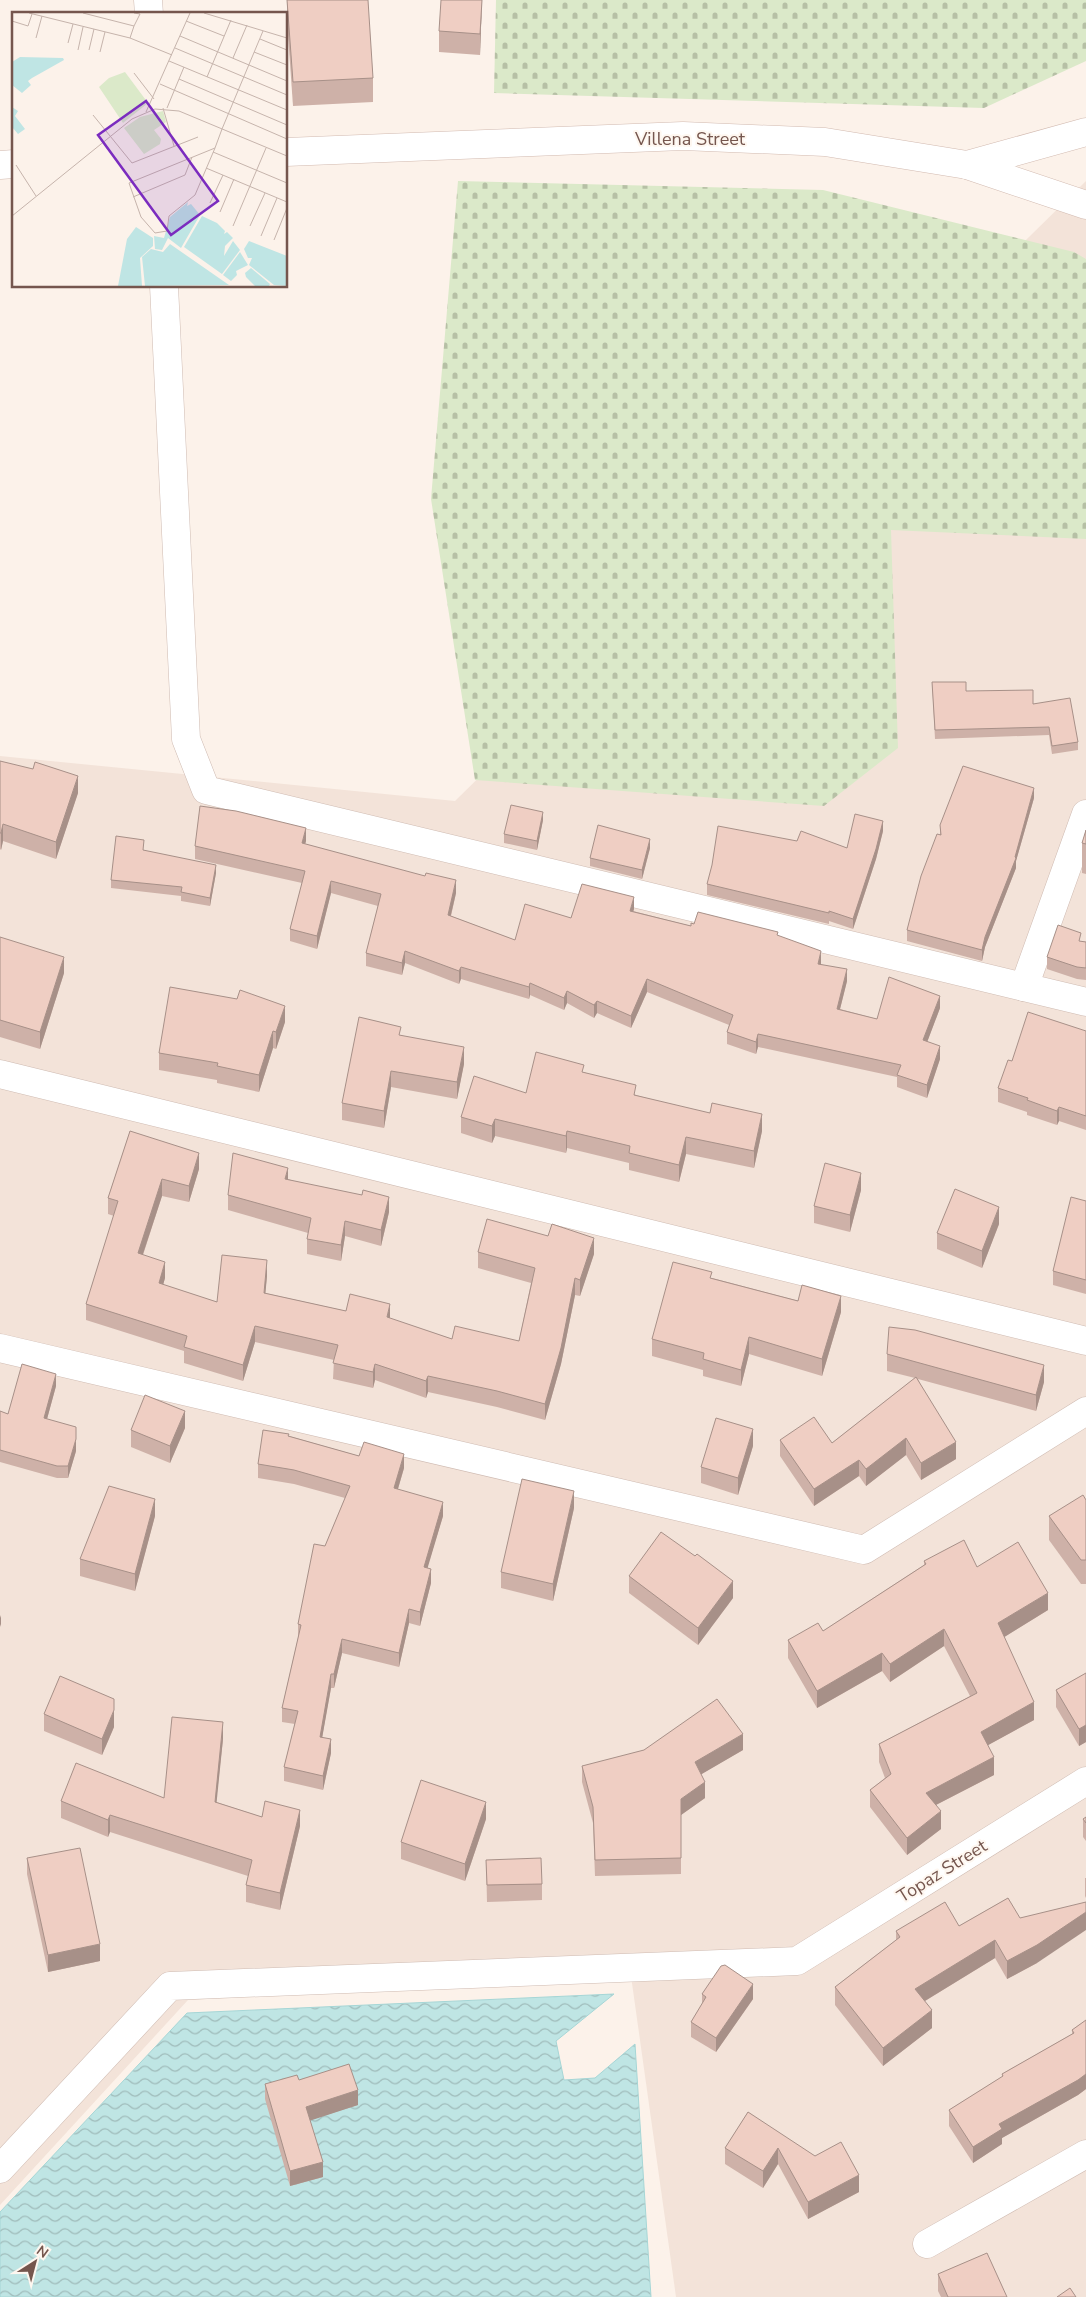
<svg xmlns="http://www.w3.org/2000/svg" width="1086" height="2297" font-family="'Nunito Sans',sans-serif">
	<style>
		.residential { fill: #f3e3d9 }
		.cemetery { fill: url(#cemetery-stones) }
		.water { fill: url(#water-waves); stroke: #a6d6d6 }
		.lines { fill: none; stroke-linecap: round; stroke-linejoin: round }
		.street-casing { stroke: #cfbbb2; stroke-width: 29 }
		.secondary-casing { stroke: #d2bab0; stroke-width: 29 }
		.street { stroke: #fff; stroke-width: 28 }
		.secondary { stroke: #fff; stroke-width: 28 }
		.wall { fill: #ceb1a8 }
		.shaded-wall { fill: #a79088 }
		.building { fill: #efcec3; stroke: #a79088 }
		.labels { text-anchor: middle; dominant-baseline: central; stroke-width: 4; stroke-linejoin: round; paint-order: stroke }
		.street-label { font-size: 18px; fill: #75564e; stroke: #fef7f0 }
		.inset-road { fill: none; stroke: #c6b4ac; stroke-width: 1 }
		.view { fill: #7b2cbf; fill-opacity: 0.15; stroke: #7b2cbf; stroke-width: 2.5 }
		.inset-edge { fill: none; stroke: #75564e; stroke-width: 2.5 }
	</style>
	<defs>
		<pattern id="cemetery-stones" width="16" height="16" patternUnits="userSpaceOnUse" patternTransform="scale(1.25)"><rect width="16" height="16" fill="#dbe9c9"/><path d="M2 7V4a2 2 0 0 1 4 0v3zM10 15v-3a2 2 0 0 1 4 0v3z" fill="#b6c0a5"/></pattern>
		<pattern id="water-waves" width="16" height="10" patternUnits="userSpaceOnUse" patternTransform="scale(1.25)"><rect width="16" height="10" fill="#bfe5e4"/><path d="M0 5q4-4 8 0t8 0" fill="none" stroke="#a0bcbb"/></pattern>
	</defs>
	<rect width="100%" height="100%" fill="#fcf2ea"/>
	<!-- residential -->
	<path class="residential" d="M1086 181V2297H676L631 1976 188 2000 0 2205V756L455 801Z"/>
	<!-- cemetery -->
	<g class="cemetery">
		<path d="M496 0H1086V61L984 108 494 93Z"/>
		<path d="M458 181 823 190 1074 252 1086 259V539L891 530 898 748 824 806 475 780 431 499Z"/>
	</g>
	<!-- water -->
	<path class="water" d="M614 1994 556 2041 564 2080 595 2078 635 2044 651 2297H0V2212L187 2013Z"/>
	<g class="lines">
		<!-- street casing -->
		<g class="street-casing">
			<g id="street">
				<path d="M148 0 149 14"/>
				<path d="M164 286 186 739 206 790 1086 1002"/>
				<path d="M1024 987 1086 814"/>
				<path d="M0 1074 1086 1341"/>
				<path d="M0 1348 864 1550 1086 1411"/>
				<path d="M0 2169 170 1986 797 1961 1086 1781"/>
				<path d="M927 2244 1086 2154"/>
			</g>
		</g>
		<!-- secondary casing -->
		<g class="secondary-casing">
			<g id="secondary">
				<path d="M286 152 683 136 825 142 967 165 1086 205"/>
				<path d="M0 165 14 164"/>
				<path d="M967 165 1086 132"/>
			</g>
		</g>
		<!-- street -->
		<use href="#street" class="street"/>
		<!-- secondary -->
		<use href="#secondary" class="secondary"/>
	</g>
	<!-- wall -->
	<g class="wall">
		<path d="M287 0 373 78V102L293 106 287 21Z"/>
		<path d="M482 0 480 55 439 52V31Z"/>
		<path d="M932 682 966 691 1033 704 1078 742V750L1052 754 1049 735 935 739Z"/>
		<path d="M0 761 78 793 56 859 3 841 1 850 0 849Z"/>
		<path d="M1034 798 1016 861V868L985 947 982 961 907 941V930L940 835V825Z"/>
		<path d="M543 820 537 850 504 843V834Z"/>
		<path d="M1086 830V874L1082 873V843Z"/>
		<path d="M883 831 876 859 853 929 829 921V924L707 895V884L797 841 847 848Z"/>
		<path d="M306 841 305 844 456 893 451 916 515 940 571 918 634 909 633 911 691 926 778 936 847 981 840 1009 877 1019 940 1008 927 1042 940 1059 927 1098 897 1087V1077L758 1047 756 1054 727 1044V1032L729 1025 647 992 631 1028 597 1013 594 1018 567 1003 564 1010 530 995 529 999 461 979 459 984 405 963 402 975 366 966V953L378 906 331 893 317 949 290 941V929L302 883 195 859V846Z"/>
		<path d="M650 848 642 879 590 866V858Z"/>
		<path d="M144 850 216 873 210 906 181 901V896L111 888V880Z"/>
		<path d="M0 937 64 973 40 1049 0 1037Z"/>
		<path d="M1081 941 1086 942V980L1077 979 1047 969V957Z"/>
		<path d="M285 1022 276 1049 273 1048 259 1092 217 1083V1080L159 1070V1053Z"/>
		<path d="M1086 1031V1130L1059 1121 1057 1125 1027 1115V1112L998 1102V1088L1012 1061Z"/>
		<path d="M401 1035 464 1064 457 1099 391 1087 384 1128 342 1120V1103Z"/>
		<path d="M584 1072 636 1095 762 1131 754 1168 686 1154 679 1182 629 1170V1163L567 1148 566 1153 495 1136 492 1143 461 1133V1117L526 1093Z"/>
		<path d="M130 1131 199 1169 189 1202 162 1196 143 1255 165 1278 163 1285 217 1302 267 1276 265 1293 346 1311 390 1319 452 1339 519 1341 531 1283 478 1268V1252L594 1254 580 1296 575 1295 561 1364 545 1420 497 1407 428 1392 426 1398 375 1380 373 1388 333 1379 334 1360 255 1342 243 1381 184 1363V1351L86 1320V1304L114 1216 108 1214V1198Z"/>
		<path d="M288 1179 389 1212 381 1246 345 1236 341 1261 307 1254V1239L308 1233 228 1210V1195Z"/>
		<path d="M861 1190 850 1232 814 1223V1206Z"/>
		<path d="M1086 1201V1294L1053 1285V1271Z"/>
		<path d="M999 1224 982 1268 937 1249V1233Z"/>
		<path d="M712 1278 841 1312 822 1376 749 1354 741 1386 703 1376V1370L652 1356V1339Z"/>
		<path d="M887 1354 1044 1382 1036 1411 918 1379 956 1459 921 1480 906 1455 866 1486 859 1476 814 1506 780 1456V1440L832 1443 915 1378 887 1371Z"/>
		<path d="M56 1386 47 1419 76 1451 68 1478H57L0 1462V1411L8 1414Z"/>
		<path d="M185 1428 170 1463 131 1447V1430Z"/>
		<path d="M289 1436 359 1456 404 1468 398 1489 443 1516 427 1568 431 1583 420 1626 409 1623 399 1667 342 1653 334 1688H331L322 1737 331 1753 323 1790 284 1781V1767L295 1724 282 1722V1708L298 1638V1624L325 1546 345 1498 294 1484 258 1478V1464Z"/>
		<path d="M753 1446 738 1495 701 1483V1467Z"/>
		<path d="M1086 1500V1584H1081L1049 1540V1516Z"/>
		<path d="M574 1508 553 1601 501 1588V1572Z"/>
		<path d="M155 1516 135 1591 80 1576V1559Z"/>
		<path d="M924 1561 977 1567 1048 1610 1004 1637 1034 1720 988 1745 994 1775 936 1805 941 1829 907 1855 870 1807V1790L885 1778 879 1762V1744L970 1696 944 1646 890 1682 882 1671 817 1708 788 1658V1640L823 1631 924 1565Z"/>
		<path d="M629 1576 733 1598 698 1645 629 1593Z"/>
		<path d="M1086 1673V1742L1079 1746 1056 1707V1690Z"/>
		<path d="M44 1714 114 1727 102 1755 44 1731Z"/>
		<path d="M223 1739 216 1802 262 1817 300 1826 280 1910 246 1902V1885L248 1876 110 1832 108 1837 61 1818V1801L164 1798Z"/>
		<path d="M743 1750 701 1774 705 1798 681 1815V1874L595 1876 593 1823 582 1782V1766Z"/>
		<path d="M1086 1817V1841L1083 1837V1819Z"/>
		<path d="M486 1819 465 1881 401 1859V1842Z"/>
		<path d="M27 1858 100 1961 48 1972 27 1874Z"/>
		<path d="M486 1860 542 1884V1900L487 1902Z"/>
		<path d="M1085 1878H1086V1898L1085 1896Z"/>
		<path d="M1008 1898 1037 1963 1007 1979 995 1958 925 2001 932 2028 883 2066 835 2005V1987L896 1940V1931L959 1926Z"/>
		<path d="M702 1994 753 1999 716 2052 691 2037V2022L702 2004Z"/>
		<path d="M1086 2020V2089L1078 2095 1002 2138V2144L973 2163 949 2126V2110L1002 2077V2074L1072 2034V2030Z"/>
		<path d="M299 2080 358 2105 310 2120 323 2177 290 2186 265 2099V2084Z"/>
		<path d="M748 2112 859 2192 808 2219 778 2164 763 2188 725 2164V2148Z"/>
		<path d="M938 2274 1007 2297H941L938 2291Z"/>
	</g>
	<!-- shaded-wall -->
	<g class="shaded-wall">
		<path d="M482 0 480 55V34Z"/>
		<path d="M78 776V793L56 859V842Z"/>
		<path d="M1034 788V798L1016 861V868L985 947 982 961V950L985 937 1015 857Z"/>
		<path d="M543 812V820L537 850V841Z"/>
		<path d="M883 821V831L876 859 853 929V919Z"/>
		<path d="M3 824V841L1 850V833Z"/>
		<path d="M306 828V841L302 855V843Z"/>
		<path d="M650 839V848L642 879V870Z"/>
		<path d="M216 865V873L210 906V898Z"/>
		<path d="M456 880V893L448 927V915Z"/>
		<path d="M331 881V893L317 949V936Z"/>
		<path d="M634 897V909L630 923V911Z"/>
		<path d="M405 951V963L402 975V963Z"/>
		<path d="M821 951V964L818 976V964Z"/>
		<path d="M64 957V973L40 1049V1032Z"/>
		<path d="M461 967V979L459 984V971Z"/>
		<path d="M847 969V981L837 1021V1009Z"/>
		<path d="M647 979V992L631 1028V1016Z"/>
		<path d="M530 983V995L529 999V987Z"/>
		<path d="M567 991V1003L564 1010V998Z"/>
		<path d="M940 996V1008L923 1053V1040Z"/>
		<path d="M597 1001V1013L594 1018V1005Z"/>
		<path d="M285 1006V1022L276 1049V1032Z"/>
		<path d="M273 1031V1048L259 1092V1075Z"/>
		<path d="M758 1034V1047L756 1054V1042Z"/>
		<path d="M940 1046V1059L927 1098V1085Z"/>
		<path d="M464 1047V1064L457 1099V1082Z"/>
		<path d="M391 1071V1087L384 1128V1111Z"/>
		<path d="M1059 1107V1121L1057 1125V1111Z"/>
		<path d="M762 1114V1131L754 1168V1151Z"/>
		<path d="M495 1119V1136L492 1143V1126Z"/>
		<path d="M567 1131V1148L566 1153V1136Z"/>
		<path d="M686 1137V1154L679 1182V1165Z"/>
		<path d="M199 1153V1169L189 1202V1186Z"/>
		<path d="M288 1168V1184L285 1179Z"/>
		<path d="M861 1173V1190L850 1232V1215Z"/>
		<path d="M162 1179V1196L138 1269V1253Z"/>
		<path d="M389 1197V1212L381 1246V1230Z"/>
		<path d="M999 1207V1224L982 1268V1251Z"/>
		<path d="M345 1221V1236L341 1261V1245Z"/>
		<path d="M594 1238V1254L580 1296V1280Z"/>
		<path d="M267 1260V1276L264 1309V1293Z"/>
		<path d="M165 1262V1278L159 1299V1283Z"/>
		<path d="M575 1278V1295L561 1364 545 1420V1404Z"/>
		<path d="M841 1296V1312L822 1376V1359Z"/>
		<path d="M390 1304V1320L387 1317Z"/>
		<path d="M255 1326V1342L243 1381V1365Z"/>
		<path d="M749 1337V1354L741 1386V1370Z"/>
		<path d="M375 1364V1380L373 1388V1372Z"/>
		<path d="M1044 1365V1382L1036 1411V1395Z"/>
		<path d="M56 1374V1386L44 1430V1418Z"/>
		<path d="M428 1376V1392L426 1398V1381Z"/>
		<path d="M185 1411V1428L170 1463V1446Z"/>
		<path d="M753 1429V1446L738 1495V1478Z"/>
		<path d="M906 1438V1455L866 1486V1469Z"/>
		<path d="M76 1439V1451L68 1478V1466Z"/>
		<path d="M956 1442V1459L921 1480V1463Z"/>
		<path d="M404 1454V1468L394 1502V1488Z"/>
		<path d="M859 1460V1476L814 1506V1489Z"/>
		<path d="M574 1491V1508L553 1601V1584Z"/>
		<path d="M155 1499V1516L135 1591V1574Z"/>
		<path d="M443 1502V1516L424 1580V1567Z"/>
		<path d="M431 1569V1583L420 1626V1612Z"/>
		<path d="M733 1581V1598L698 1645V1628Z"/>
		<path d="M1048 1593V1610L998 1641V1623Z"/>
		<path d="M409 1609V1623L399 1667V1653Z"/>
		<path d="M1 1615V1624L0 1627V1618Z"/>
		<path d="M944 1629V1646L890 1682V1664Z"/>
		<path d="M342 1639V1653L334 1688V1674Z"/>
		<path d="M882 1653V1671L817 1708V1691Z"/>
		<path d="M331 1674V1688L320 1750V1737Z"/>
		<path d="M1034 1702V1720L981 1749V1732Z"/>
		<path d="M114 1710V1727L102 1755V1739Z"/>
		<path d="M223 1722V1739L215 1818V1802Z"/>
		<path d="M1086 1725V1742L1079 1746V1729Z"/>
		<path d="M743 1734V1750L695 1778V1762Z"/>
		<path d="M331 1739V1753L323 1790V1776Z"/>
		<path d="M994 1757V1775L926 1810V1793Z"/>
		<path d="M705 1782V1798L681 1815V1799Z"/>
		<path d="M486 1802V1819L465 1881V1864Z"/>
		<path d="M300 1810V1826L280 1910V1893Z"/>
		<path d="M941 1811V1829L907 1855V1838Z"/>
		<path d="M110 1815V1832L108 1837V1820Z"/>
		<path d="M1086 1912V1930L1037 1963 1007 1979V1961Z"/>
		<path d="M995 1940V1958L915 2007V1989Z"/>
		<path d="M100 1944V1961L48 1972V1955Z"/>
		<path d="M753 1984V1999L716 2052V2038Z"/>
		<path d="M932 2010V2028L883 2066V2048Z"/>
		<path d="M1086 2074V2089L1078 2095 1002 2138V2144L973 2163V2147L999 2124Z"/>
		<path d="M358 2090V2105L306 2122V2107Z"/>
		<path d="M778 2148V2164L763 2188V2171Z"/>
		<path d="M323 2162V2177L290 2186V2171Z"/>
		<path d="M859 2175V2192L808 2219V2202Z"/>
	</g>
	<!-- building -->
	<g class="building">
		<path d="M287 0H368L373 78 293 82Z"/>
		<path d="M441 0H482L480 34 439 31Z"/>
		<path d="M932 682H966V691L1033 690V704L1070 698 1078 742 1052 746 1049 727 935 730Z"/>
		<path d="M0 761 33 769 35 762 78 776 56 842 3 824 1 833H0Z"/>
		<path d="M963 766 1034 788 1015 857 1016 858 985 937 982 950 907 930 921 876 937 834 941 835 940 825Z"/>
		<path d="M511 805 543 812 537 841 504 834Z"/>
		<path d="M200 806 236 811 306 828 302 843 425 876 426 873 456 880 448 915 515 940 525 904 571 918 582 884 634 897 630 911 691 926V923L694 924 698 912 778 932 777 935 821 951 818 964 847 969 837 1009 877 1019 889 977 940 996 923 1040 940 1046 927 1085 897 1075 901 1065 758 1034 756 1042 727 1032 733 1015 647 979 631 1016 597 1001 594 1005 567 991 564 998 530 983 529 987 461 967 459 971 405 951 402 963 366 953 381 894 331 881 317 936 290 929 305 871 195 846Z"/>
		<path d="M855 814 883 821 876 849 853 919 829 911V913L707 884 712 865 718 826 797 841 801 831 847 848Z"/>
		<path d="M598 825 650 839 642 870 590 858Z"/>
		<path d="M1086 830V844L1082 843Z"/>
		<path d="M116 836 144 840 143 850 216 865 210 898 181 892 182 887 111 880Z"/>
		<path d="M1058 925 1081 933 1079 941 1086 942V968L1077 967 1047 957Z"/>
		<path d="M0 937 64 957 40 1032 0 1020Z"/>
		<path d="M170 987 237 999 240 990 285 1006 276 1032 273 1031 259 1075 217 1066 218 1063 159 1053Z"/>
		<path d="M1028 1012 1086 1031V1116L1059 1107 1057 1111 1027 1100 1028 1098 998 1088 1008 1060 1012 1061Z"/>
		<path d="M359 1017 401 1027 399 1035 464 1047 457 1082 391 1071 384 1111 342 1103Z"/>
		<path d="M536 1052 584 1065 582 1072 636 1085 634 1095 710 1113 712 1103 762 1114 754 1151 686 1137 679 1165 629 1153 630 1146 567 1131 566 1136 495 1119 492 1126 461 1117 474 1076 526 1093Z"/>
		<path d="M130 1131 199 1153 189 1186 162 1179 138 1253 165 1262 159 1283 217 1302 222 1255 267 1260 264 1293 346 1311 350 1294 390 1304 387 1317 452 1339 455 1326 519 1341 535 1268 478 1252 487 1219 548 1236 552 1224 594 1238 580 1280 575 1278 561 1348 545 1404 497 1391 428 1376 426 1381 375 1364 373 1372 333 1363 338 1345 255 1326 243 1365 184 1347 187 1336 86 1304 118 1201 108 1198Z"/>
		<path d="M233 1153 288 1168 285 1179 362 1195 363 1190 389 1197 381 1230 345 1221 341 1245 307 1239 311 1218 228 1195Z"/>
		<path d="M825 1163 861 1173 850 1215 814 1206Z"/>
		<path d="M955 1189 999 1207 982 1251 937 1233Z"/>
		<path d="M1071 1197 1086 1201V1280L1053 1271Z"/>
		<path d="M673 1262 712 1272 710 1278 798 1301 802 1285 841 1296 822 1359 749 1337 741 1370 703 1359 704 1353 652 1339Z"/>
		<path d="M889 1327 915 1330 1044 1365 1036 1395 887 1354Z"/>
		<path d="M22 1364 56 1374 44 1418 76 1427V1439L68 1466H57L0 1450V1411L8 1414Z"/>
		<path d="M916 1377 956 1442 921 1463 906 1438 866 1469 859 1460 814 1489 780 1440 814 1417 832 1443Z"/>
		<path d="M145 1395 185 1411 170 1446 131 1430Z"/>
		<path d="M716 1418 753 1429 738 1478 701 1467Z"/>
		<path d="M263 1430 289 1434 288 1436 359 1456 364 1442 404 1454 394 1488 443 1502 424 1567 431 1569 420 1612 409 1609 399 1653 342 1639 334 1674H331L320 1737 331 1739 323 1776 284 1767 298 1711 282 1708 301 1625 298 1624 314 1544 325 1546 350 1486 294 1470 258 1464Z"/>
		<path d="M522 1479 574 1491 553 1584 501 1572Z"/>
		<path d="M109 1486 155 1499 135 1574 80 1559Z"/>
		<path d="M1083 1495 1086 1500V1560H1081L1049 1516Z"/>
		<path d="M661 1532 695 1556 697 1554 733 1581 698 1628 629 1576Z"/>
		<path d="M964 1540 977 1567 1018 1542 1048 1593 998 1623 1034 1702 981 1732 994 1757 926 1793 941 1811 907 1838 870 1790 891 1774 879 1744 977 1693 944 1629 890 1664 882 1653 817 1691 788 1640 818 1623 823 1631 926 1564 924 1561Z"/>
		<path d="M1086 1673V1725L1079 1729 1056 1690Z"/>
		<path d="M60 1676 114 1699V1710L102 1739 44 1714Z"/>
		<path d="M717 1699 743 1734 695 1762 705 1782 681 1799V1858L595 1860 593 1807 582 1766 644 1750Z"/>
		<path d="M172 1717 223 1722 215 1802 262 1817 265 1801 300 1810 280 1893 246 1885 252 1860 110 1815 108 1820 61 1801 76 1763 164 1798Z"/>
		<path d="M421 1780 486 1802 465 1864 401 1842Z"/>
		<path d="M1086 1817V1823L1083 1819Z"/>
		<path d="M80 1848 100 1944 48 1955 27 1858Z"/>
		<path d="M541 1858 542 1884 487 1885 486 1860Z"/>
		<path d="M1008 1898 1020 1918 1086 1902V1912L1037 1945 1007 1961 995 1940 915 1989 932 2010 883 2048 835 1987 900 1937 896 1931 945 1902 959 1926Z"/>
		<path d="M725 1965 753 1984 716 2038 691 2022 706 1997 702 1994 721 1966Z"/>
		<path d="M1086 2020V2074L1078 2080 999 2124 1002 2129 973 2147 949 2110 1003 2076 1002 2074 1074 2033 1072 2030Z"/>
		<path d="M349 2064 358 2090 306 2107 323 2162 290 2171 265 2084 297 2075 299 2080Z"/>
		<path d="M748 2112 815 2156 841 2142 859 2175 808 2202 778 2148 763 2171 725 2148Z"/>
		<path d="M987 2253 1007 2297H948L938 2274Z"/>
		<path d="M1070 2288 1076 2297H1057Z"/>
	</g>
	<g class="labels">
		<!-- street labels -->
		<g class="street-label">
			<text x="690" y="139">Villena Street</text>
			<text transform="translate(942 1871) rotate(-32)">Topaz Street</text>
		</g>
	</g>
	<!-- overview -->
	<g transform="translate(12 12)">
		<rect width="275" height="275" fill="#fcf2ea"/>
		<path d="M113 60 136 91 111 111 87 75 97 66ZM151 99 154 110 142 118 149 127 148 132 132 142 112 116 128 105Z" fill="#dbe9c9"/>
		<path d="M8 45 51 46 52 48 20 66 16 69 19 73 10 81 0 73V50ZM0 95 6 99 3 104 13 117 6 122 0 115ZM176 190 175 194 179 192 188 203 169 236 156 226 150 238 143 237 142 224 152 226 158 205ZM190 204 205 211 213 219 212 222 215 220 221 226 213 234 212 244 221 229 228 238 210 262 172 235ZM124 215 141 226V234L128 246 130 274H106L115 227ZM237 229 275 244V274L262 273 237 253 240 246H236L232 237ZM158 232 217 273 133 274 130 245 139 237 151 240ZM228 240 236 253 224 259 225 263 219 269 211 263ZM239 256 258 272 257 274H243L234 265 233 261Z" fill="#bfe5e4"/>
		<path class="inset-road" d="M17 1 118 26 160 43M71 1 122 14 118 26M192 1 275 26M0 9 16 14 20 2M174 9 212 24M122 14 128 2 122 1M168 24 275 69M24 26 30 4M248 27 275 38M56 31 61 12M163 36 275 83M66 38 71 15M77 38 82 17M88 40 93 20M242 40 275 53M221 46 235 13M157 49 275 98M122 61 142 87M195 65 219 8M167 67 275 113M148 72 275 127M151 96 162 134M155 96 172 55M134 100 178 1M81 103 120 151 186 125M203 136 117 171 129 205 143 221 155 219 157 204 183 183 203 136 210 117 251 19M201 140 275 171M4 153 24 184M194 156 275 190M121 185 173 163 180 145M198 191 211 163M208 200 222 167M0 204 120 107 143 97 167 99 275 144M221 214 254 136M238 214 253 181M249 224 265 186M262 228 275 196"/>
		<path class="view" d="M134 89 206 189 159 223 86 123Z"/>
		<rect width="275" height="275" class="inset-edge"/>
	</g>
	<!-- north arrow -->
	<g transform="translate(35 2262) rotate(36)" stroke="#fef7f0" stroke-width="4" paint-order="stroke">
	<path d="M0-4L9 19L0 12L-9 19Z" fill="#75564e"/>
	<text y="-8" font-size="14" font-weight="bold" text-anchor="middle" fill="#75564e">N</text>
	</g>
</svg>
